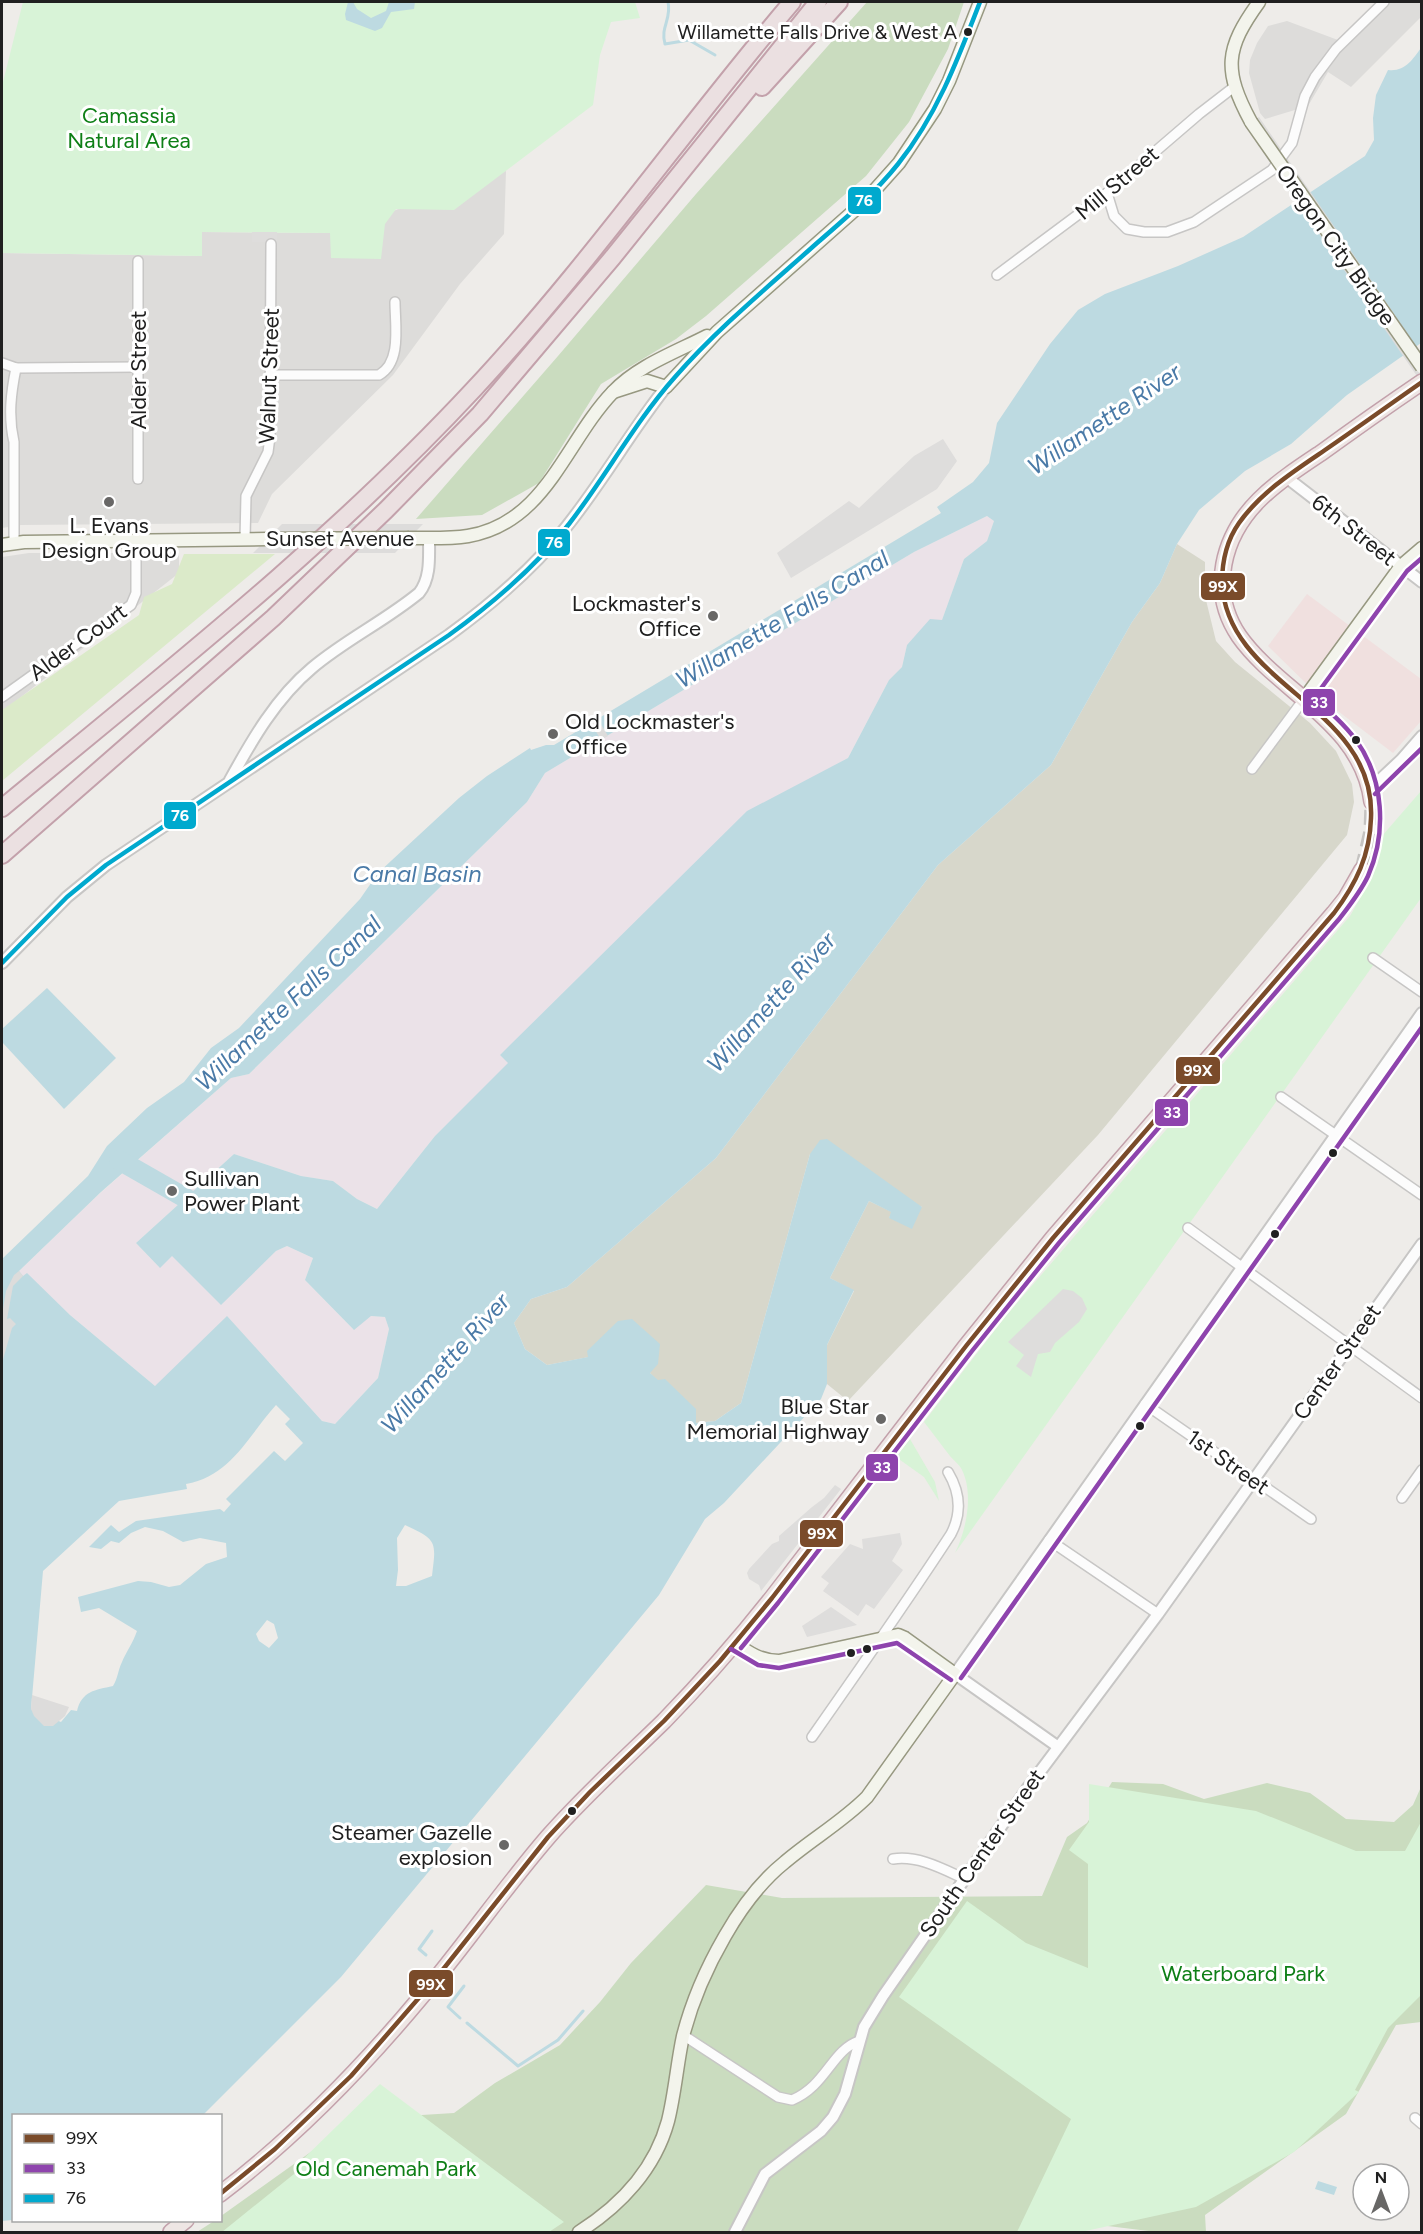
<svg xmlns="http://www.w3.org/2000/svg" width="1423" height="2234" font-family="Figtree,sans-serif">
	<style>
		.residential { fill: #dddcda }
		.commercial { fill: #f0e0df }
		.industrial { fill: #ebe2e8 }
		.construction { fill: #d7d7cb }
		.grass { fill: #dbeac9 }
		.forest { fill: #cadcbf }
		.park { fill: #d8f3d7 }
		.parking { fill: #dedddc }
		.water { fill: #bddae1; fill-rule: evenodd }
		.pier { fill: #dddcdb }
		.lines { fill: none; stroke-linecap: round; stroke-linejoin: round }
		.stream { stroke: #bddae1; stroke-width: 3 }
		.river { stroke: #bddae1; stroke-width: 20 }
		.trunk-tunnel { stroke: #c5c3c1; stroke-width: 15; stroke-dasharray: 15 8; stroke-linecap: butt }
		.minor-casing { stroke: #c7c6c5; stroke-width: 12 }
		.tertiary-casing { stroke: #c7c6c5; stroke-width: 14 }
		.secondary-casing { stroke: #979881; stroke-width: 15 }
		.trunk-casing { stroke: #c3a1ab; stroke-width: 18 }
		.motorway-casing { stroke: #c3a1ab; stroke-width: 20 }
		.minor { stroke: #fcfcfc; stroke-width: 9 }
		.tertiary { stroke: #fcfcfc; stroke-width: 10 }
		.secondary { stroke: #f3f4ec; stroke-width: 12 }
		.trunk { stroke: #eee6e4; stroke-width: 15 }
		.motorway { stroke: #ebe0e1; stroke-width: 16 }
		.secondary-bridge-casing { stroke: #979881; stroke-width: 15; stroke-linecap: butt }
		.secondary-bridge { stroke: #f3f4ec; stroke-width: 12 }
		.bus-1-casing { stroke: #fff; stroke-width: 9 }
		.bus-2-casing { stroke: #fff; stroke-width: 9 }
		.bus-3-casing { stroke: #fff; stroke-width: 9 }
		.bus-1 { stroke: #7a4b2a; stroke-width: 4.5 }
		.bus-2 { stroke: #8e44ad; stroke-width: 4.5 }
		.bus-3 { stroke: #00a9ce; stroke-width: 4.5 }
		.bus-dot { fill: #202020; stroke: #fff; stroke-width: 2 }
		.poi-dot { fill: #686766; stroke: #fff; stroke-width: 2 }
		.labels { text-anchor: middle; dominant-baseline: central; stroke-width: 6; stroke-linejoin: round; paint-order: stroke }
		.bus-label { font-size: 20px; fill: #202020; stroke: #fff; text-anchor: end }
		.park-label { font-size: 22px; fill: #0e7f16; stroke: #fff }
		.street-label { font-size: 22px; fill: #202020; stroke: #fff }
		.poi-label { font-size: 22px; fill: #202020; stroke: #fff; text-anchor: end }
		.water-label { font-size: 24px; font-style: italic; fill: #4a7aa7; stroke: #fff }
		.line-badge { stroke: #fff; stroke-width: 2 }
		.badge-label { font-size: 16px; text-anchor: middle; font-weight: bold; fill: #fff }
	</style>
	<rect width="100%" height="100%" fill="#eeece9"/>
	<!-- residential -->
	<g class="residential">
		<path d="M1388 2H1421V17L1351 87 1328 72 1308 106 1265 119 1260 113 1249 73 1250 60 1257 43 1268 26 1287 21 1346 43Z"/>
		<path d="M506 171 504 234 460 284 393 375 272 494 258 523 21 525 2 528V253L201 256 202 232 331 233Z"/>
		<path d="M29 553H179V573L2 712V557Z"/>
	</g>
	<!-- commercial -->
	<path class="commercial" d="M1307 594 1421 679V721L1393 753 1322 699 1268 646Z"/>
	<!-- industrial -->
	<path class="industrial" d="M987 516 994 521 987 541 964 559 942 620 907 645 902 667 889 680 848 758 819 774 500 1055 509 1063 435 1136 377 1209 357 1199 333 1181 301 1176 234 1154 136 1243 159 1267 172 1255 221 1304 276 1251 287 1246 313 1258 305 1280 353 1329 371 1316 385 1317 389 1329 378 1378 335 1424 322 1421 269 1362 155 1386 70 1315 27 1274 23 1276 19 1271 96 1197 231 1078 249 1074 527 802 545 773 914 552Z"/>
	<!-- construction -->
	<path class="construction" d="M1177 544 1205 562V596L1216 641 1235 662 1310 723 1336 751 1352 784 1354 802 1347 835 1098 1135 848 1401 827 1384V1345L854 1291 830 1278 869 1201 892 1212 889 1218 922 1207 810 1154 741 1403 715 1421 696 1423 650 1373 589 1357 547 1365 525 1349 514 1323 531 1299 567 1287 716 1158 938 865 1051 765 1132 622 1160 583Z"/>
	<!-- grass -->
	<path class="grass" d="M184 554H275L2 781V710L139 615 144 597 172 584Z"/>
	<!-- forest -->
	<g class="forest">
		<path d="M867 2H964L948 49 909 122 866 176 706 316 676 339 601 384 539 483 482 515 416 519 558 356 696 194Z"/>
		<path d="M1112 1782 1163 1784 1204 1799 1267 1783 1310 1793 1346 1819 1394 1822 1413 1805 1421 1787V2022L1396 2025 1346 2114 1205 2215 1206 2232H1157L1091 2224 1023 2232H197L214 2221 220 2220 221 2216 357 2119 454 2113 495 2083 560 2045 600 2002 631 1963 706 1885 782 1898 1042 1896 1067 1837 1087 1823Z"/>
	</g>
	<!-- park -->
	<g class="park">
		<path d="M23 2H635L640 18 611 22 600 55 593 105 454 210 396 209 385 224 381 259 331 258 330 233 202 232V256L2 253V86Z"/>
		<path d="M1421 791V898L955 1553C966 1531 974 1494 962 1470 960 1465 954 1461 950 1456 941 1445 933 1433 924 1422L1005 1317 1350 916 1371 879 1379 856 1382 836Z"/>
		<path d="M910 1439 935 1482 939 1501 924 1477 896 1457Z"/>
		<path d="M1089 1784 1256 1811 1356 1851H1405L1421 1822V1995L1388 2028 1355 2090 1359 2092 1294 2152 1196 2207 1081 2232H1017L1071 2119 899 1997 967 1901 1026 1943 1088 1968V1864L1069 1850 1089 1822Z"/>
		<path d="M380 2084 564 2222 549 2232H222L299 2170 296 2166Z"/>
	</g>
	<!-- parking -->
	<g class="parking">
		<rect x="252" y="232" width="25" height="10"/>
		<path d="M943 439 957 461 937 489 791 578 777 553 849 501 859 508 914 456Z"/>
		<path d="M1063 1289 1073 1291 1082 1298 1087 1309 1079 1322 1055 1343 1050 1352 1038 1354 1031 1377 1016 1366 1024 1355 1008 1342Z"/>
		<path d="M835 1485 841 1489 761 1591 759 1585 749 1579 747 1573 749 1569 772 1544 779 1541V1536L812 1507 824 1498Z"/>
		<path d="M900 1533 902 1544 892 1561 903 1570 874 1609 866 1604 858 1616 823 1591 829 1583 821 1577 850 1544 863 1549 862 1539Z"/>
		<path d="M831 1607 857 1625 807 1637 802 1626Z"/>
	</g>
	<!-- water -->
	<g class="water">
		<path d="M348 2H353L357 9 371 18 386 11 389 2H415L414 9 391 12 382 28 375 31 346 20 345 14Z"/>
		<path d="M1421 48V343L1347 395 1291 444 1245 471 1199 510 1177 544 1160 583 1132 622 1051 765 938 865 716 1158 567 1287 531 1299 514 1323 525 1349 547 1365 588 1357 587 1351 618 1321 632 1319 660 1344 658 1364 650 1373 658 1380 665 1379 696 1409V1423L715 1421 741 1403 810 1154 820 1140 827 1139 922 1207 912 1229 889 1218 891 1212 869 1201 830 1278 854 1290 827 1345V1384L821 1399 724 1503 705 1519 659 1595 341 1977 203 2115 14 2116 13 2220 2 2221V1259L88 1176 107 1146 147 1108 184 1082 211 1048 239 1028 360 899 378 873 459 798 487 776 530 748 531 750 546 745H554L941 513 937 507 973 482 989 463 997 423 1050 344 1078 310 1105 294 1178 266 1243 237 1365 156 1374 140 1373 118 1376 95 1388 70C1405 72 1412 60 1421 48ZM987 516 994 521 987 541 964 559 942 620 930 619 907 645 902 667 889 680 848 758 747 811 500 1055 508 1063 435 1136 377 1209 357 1199 333 1181 301 1176 234 1154 136 1243 160 1268 172 1256 221 1305 276 1251 287 1246 313 1258 305 1280 354 1330 371 1316 385 1317 389 1329 378 1378 335 1424 322 1421 227 1316 155 1386 70 1315 27 1273 23 1276 19 1271 101 1192 231 1078 249 1074 527 802 545 773 914 552ZM276 1405 290 1419 285 1424 303 1443 285 1461 274 1451 226 1499 231 1504 224 1512 220 1509 136 1521 119 1532 111 1525 89 1547 101 1549 111 1541 119 1543 131 1533 145 1527 163 1531 183 1542 200 1538 226 1543 227 1557 206 1564 180 1585 169 1587 151 1582 138 1581 78 1597 81 1612 99 1608 137 1631C133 1643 126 1652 122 1662 118 1670 118 1678 113 1686 95 1690 82 1691 77 1711L71 1710 61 1722 31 1709 43 1571 119 1501 187 1489 186 1484C231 1476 248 1436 276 1405ZM405 1525C438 1540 436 1542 432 1576L406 1586H396L398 1570 397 1538ZM267 1620 274 1624 278 1638 269 1648 259 1641 256 1634Z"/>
		<path d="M47 988 116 1058 64 1109 2 1042V1029Z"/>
		<path d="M1318 2181 1337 2187 1334 2195 1315 2189Z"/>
	</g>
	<!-- pier -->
	<g class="pier">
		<path d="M1259 117 1421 353V382L1245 126Z"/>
		<path d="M282 524H423L395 553H253Z"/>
		<path d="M598 719 608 736 601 740 591 723Z"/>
		<path d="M19 1271 23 1276 13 1286 7 1319 10 1318 16 1324 12 1328 2 1363V1315L6 1291 14 1275Z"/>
		<path d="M32 1695 69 1707 65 1716 53 1726H44L34 1716 31 1709Z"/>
	</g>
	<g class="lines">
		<!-- stream -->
		<g class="stream">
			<path d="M668 2C672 19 660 27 665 44L689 40 715 55"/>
			<path d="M426 1955 419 1949 432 1931"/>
			<path d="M460 2018 448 2007 464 1986"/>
			<path d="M467 2023 518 2066 558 2040 583 2011"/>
		</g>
		<!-- river -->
		<path class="river" d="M119 1160 189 1200 211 1205"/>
		<!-- trunk-tunnel -->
		<path class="trunk-tunnel" d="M1362 870 1371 831 1372 802"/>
		<!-- minor casing -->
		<g class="minor-casing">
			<g id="minor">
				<path d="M1107 193 1114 216 1127 229 1144 232H1167L1194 222 1272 170 1292 143 1305 96 1315 77 1336 49 1384 2"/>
				<path d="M997 275 1107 193 1199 114 1234 87"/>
				<path d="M2 363 16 368 138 367"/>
				<path d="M271 375H379C402 362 395 325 395 302"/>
				<path d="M138 479V261"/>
				<path d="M245 539 246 496 268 452 270 437 271 244"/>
				<path d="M14 543V442C8 416 11 393 16 368"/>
				<path d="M2 697 131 605 136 593V541"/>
				<path d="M1252 769 1304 699"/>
				<path d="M1373 958 1422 992"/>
				<path d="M1281 1097 1422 1195"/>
				<path d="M1188 1228 1422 1398"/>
				<path d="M1145 1404 1311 1519"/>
				<path d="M1402 1498 1422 1470"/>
				<path d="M1049 1540 1158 1614"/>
				<path d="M812 1737C859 1670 906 1603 951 1534 962 1513 960 1492 948 1472"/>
				<path d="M893 1859C918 1855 943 1869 965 1879"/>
				<path d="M683 2035 778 2097 792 2100C826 2086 832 2050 859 2041"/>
				<path d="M1415 2118 1422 2124"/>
			</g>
		</g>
		<!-- tertiary casing -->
		<g class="tertiary-casing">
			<g id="tertiary">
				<path d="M1286 477 1422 582"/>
				<path d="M230 780C252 740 276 698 312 668 345 640 385 621 419 593 431 578 429 557 429 538"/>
				<path d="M1370 789 1401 760 1422 736"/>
				<path d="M2 963 67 897 106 865 449 635C493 603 534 568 567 526 603 481 631 431 666 387"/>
				<path d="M1057 1746 955 1674 1422 1013"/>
				<path d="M735 2232 765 2174 821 2131 833 2117 845 2094 864 2027 883 1996 1027 1789 1158 1614 1422 1244"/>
			</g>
		</g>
		<!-- secondary casing -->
		<g class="secondary-casing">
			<g id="secondary">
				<path d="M1251 122C1223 70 1225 49 1259 2"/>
				<path d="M613 392 647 381 666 387 717 332 865 201 899 163 935 109 949 81 980 2"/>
				<path d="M409 538C429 538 449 539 468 536 546 523 565 442 613 392 637 366 676 352 707 336"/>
				<path d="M2 545 24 542 267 539"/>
				<path d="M1304 699 1401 566 1422 548"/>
				<path d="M579 2232C620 2206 655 2169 668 2121 675 2093 677 2064 683 2036 692 2001 707 1967 725 1936 741 1908 760 1882 785 1862 812 1839 842 1822 867 1797L955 1674 905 1638 898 1635 779 1661C761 1661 749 1653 735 1643"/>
			</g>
		</g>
		<!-- trunk casing -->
		<g class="trunk-casing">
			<g id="trunk">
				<path d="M1372 802C1366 752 1330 721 1293 690 1274 674 1253 656 1239 636 1208 590 1223 536 1259 500 1277 482 1300 467 1321 453 1354 429 1388 405 1422 382"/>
				<path d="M220 2194C295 2137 361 2069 421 1997 465 1945 504 1888 548 1837 584 1796 625 1759 664 1721 702 1682 738 1641 772 1598L966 1346 1053 1238 1334 913 1346 898 1362 870"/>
				<path d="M171 2232 186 2220"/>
			</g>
		</g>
		<!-- motorway casing -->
		<g class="motorway-casing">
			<g id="motorway">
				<path d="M762 87 839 2"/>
				<path d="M2 808C164 674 330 544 474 389 588 267 684 129 792 2"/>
				<path d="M2 855 273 618 386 510 480 414 613 257 818 2"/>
			</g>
		</g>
		<!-- minor -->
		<use href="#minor" class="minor"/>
		<!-- tertiary -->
		<use href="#tertiary" class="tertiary"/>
		<!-- secondary -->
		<use href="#secondary" class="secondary"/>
		<!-- trunk -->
		<use href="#trunk" class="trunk"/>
		<!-- motorway -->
		<use href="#motorway" class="motorway"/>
		<!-- secondary-bridge casing -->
		<g class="secondary-bridge-casing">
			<g id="secondary-bridge">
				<path d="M1251 122 1422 367"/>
				<path d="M267 539 409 538"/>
			</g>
		</g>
		<!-- secondary-bridge -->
		<use href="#secondary-bridge" class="secondary-bridge"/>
		<!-- bus-1 casing -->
		<g class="bus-1-casing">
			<path id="bus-1" d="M220 2194 275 2149 351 2076 437 1977 548 1837 590 1792 664 1721 720 1661 772 1598 966 1346 1053 1238 1334 913C1356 884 1370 855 1371 818 1376 706 1227 687 1222 583 1222 562 1227 540 1239 523 1261 492 1294 471 1325 450 1357 428 1389 405 1422 382"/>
		</g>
		<!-- bus-2 casing -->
		<g class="bus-2-casing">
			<g id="bus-2">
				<path d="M1375 794 1422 748"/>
				<path d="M741 1648 778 1603 972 1351 1059 1243 1340 918C1350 905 1361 891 1368 876 1387 833 1384 779 1356 740 1344 724 1329 711 1314 698L1407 571 1422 558"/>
				<path d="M731 1649 758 1665 779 1668 897 1643 951 1680"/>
				<path d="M961 1678 1422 1027"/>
			</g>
		</g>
		<!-- bus-3 casing -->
		<g class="bus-3-casing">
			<path id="bus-3" d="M2 963 67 897 106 865 449 635C493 603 535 568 569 524 606 476 635 422 675 377 718 328 769 286 817 243 846 218 875 193 898 164 937 115 958 59 980 2"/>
		</g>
		<!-- bus-1 -->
		<use href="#bus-1" class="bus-1"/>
		<!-- bus-2 -->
		<use href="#bus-2" class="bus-2"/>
		<!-- bus-3 -->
		<use href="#bus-3" class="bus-3"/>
	</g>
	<!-- markers -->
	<g class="bus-dot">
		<circle cx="968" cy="32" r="5"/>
		<circle cx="1356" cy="740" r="5"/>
		<circle cx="1333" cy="1153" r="5"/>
		<circle cx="1275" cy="1234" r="5"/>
		<circle cx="1140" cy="1426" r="5"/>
		<circle cx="867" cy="1649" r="5"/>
		<circle cx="851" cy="1653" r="5"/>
		<circle cx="572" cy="1811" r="5"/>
	</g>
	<g class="poi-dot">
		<circle cx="109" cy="502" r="6"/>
		<circle cx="713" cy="616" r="6"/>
		<circle cx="553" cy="734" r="6"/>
		<circle cx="172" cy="1191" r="6"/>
		<circle cx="881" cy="1419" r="6"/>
		<circle cx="504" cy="1845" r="6"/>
	</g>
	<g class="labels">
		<!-- bus labels -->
		<g class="bus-label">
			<text x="957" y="32">Willamette Falls Drive &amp; West A</text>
		</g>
		<!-- park labels -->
		<g class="park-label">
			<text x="129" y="115">Camassia<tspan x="129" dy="25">Natural Area</tspan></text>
			<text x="1243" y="1973">Waterboard Park</text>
			<text x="386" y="2168">Old Canemah Park</text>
		</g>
		<!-- street labels -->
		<g class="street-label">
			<text transform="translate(1117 183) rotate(-40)">Mill Street</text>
			<text transform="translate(1336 245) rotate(55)">Oregon City Bridge</text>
			<text transform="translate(138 370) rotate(-90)">Alder Street</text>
			<text transform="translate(269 376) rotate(-88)">Walnut Street</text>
			<text transform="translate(1354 530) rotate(38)">6th Street</text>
			<text x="340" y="538">Sunset Avenue</text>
			<text transform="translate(78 642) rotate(-36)">Alder Court</text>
			<text transform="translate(1337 1362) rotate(-55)">Center Street</text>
			<text transform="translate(1228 1462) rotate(35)">1st Street</text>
			<text transform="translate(982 1853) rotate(-55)">South Center Street</text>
		</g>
		<!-- poi labels -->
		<g class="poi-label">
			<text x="109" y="525" text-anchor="middle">L. Evans<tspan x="109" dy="25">Design Group</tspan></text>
			<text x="701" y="603">Lockmaster's<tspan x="701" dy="25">Office</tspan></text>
			<text x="565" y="721" text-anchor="start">Old Lockmaster's<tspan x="565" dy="25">Office</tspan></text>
			<text x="184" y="1178" text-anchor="start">Sullivan<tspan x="184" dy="25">Power Plant</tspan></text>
			<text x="869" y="1406">Blue Star<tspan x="869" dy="25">Memorial Highway</tspan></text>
			<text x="492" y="1832">Steamer Gazelle<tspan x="492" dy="25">explosion</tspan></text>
		</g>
		<!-- water labels -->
		<g class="water-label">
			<text transform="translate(1104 419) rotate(-34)">Willamette River</text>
			<text transform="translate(782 619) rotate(-31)">Willamette Falls Canal</text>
			<text x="417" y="873">Canal Basin</text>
			<text transform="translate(771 1002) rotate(-48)">Willamette River</text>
			<text transform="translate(288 1003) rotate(-43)">Willamette Falls Canal</text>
			<text transform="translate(445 1363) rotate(-48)">Willamette River</text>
		</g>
	</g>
	<g class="line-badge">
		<rect x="847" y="186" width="35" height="29" rx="6" fill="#00a9ce"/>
		<rect x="537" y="528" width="34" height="29" rx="6" fill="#00a9ce"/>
		<rect x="1200" y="572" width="46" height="29" rx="6" fill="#7a4b2a"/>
		<rect x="1302" y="688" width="34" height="29" rx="6" fill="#8e44ad"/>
		<rect x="163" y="801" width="34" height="29" rx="6" fill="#00a9ce"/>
		<rect x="1175" y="1056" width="46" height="29" rx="6" fill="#7a4b2a"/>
		<rect x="1154" y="1098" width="35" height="29" rx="6" fill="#8e44ad"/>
		<rect x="865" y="1453" width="34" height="29" rx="6" fill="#8e44ad"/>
		<rect x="799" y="1519" width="45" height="29" rx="6" fill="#7a4b2a"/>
		<rect x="408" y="1969" width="46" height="29" rx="6" fill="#7a4b2a"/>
	</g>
	<g class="badge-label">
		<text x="864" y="206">76</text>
		<text x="554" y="548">76</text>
		<text x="1223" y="592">99X</text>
		<text x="1319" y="708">33</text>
		<text x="180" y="821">76</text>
		<text x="1198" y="1076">99X</text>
		<text x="1172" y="1118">33</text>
		<text x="882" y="1473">33</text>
		<text x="822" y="1539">99X</text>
		<text x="431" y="1990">99X</text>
	</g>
	<!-- border -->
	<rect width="1423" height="2234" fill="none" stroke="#202020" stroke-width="6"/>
	<!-- legend -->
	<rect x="12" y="2114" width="210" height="108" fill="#ffffff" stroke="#a6a6a6" stroke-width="1.5"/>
	<rect x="24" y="2134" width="30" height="9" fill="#7a4b2a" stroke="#a6a6a6" stroke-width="1.5"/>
	<text x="66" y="2144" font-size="18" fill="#202020">99X</text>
	<rect x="24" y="2164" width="30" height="9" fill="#8e44ad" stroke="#a6a6a6" stroke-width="1.5"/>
	<text x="66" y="2174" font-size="18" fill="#202020">33</text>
	<rect x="24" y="2194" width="30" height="9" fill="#00a9ce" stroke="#a6a6a6" stroke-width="1.5"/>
	<text x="66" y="2204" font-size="18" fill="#202020">76</text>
	<!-- north arrow -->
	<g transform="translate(1381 2192)"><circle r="28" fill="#ffffff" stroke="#a6a6a6" stroke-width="1.5"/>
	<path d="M0-4.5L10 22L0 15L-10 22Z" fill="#686766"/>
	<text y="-9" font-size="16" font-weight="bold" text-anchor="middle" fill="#202020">N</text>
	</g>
</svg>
